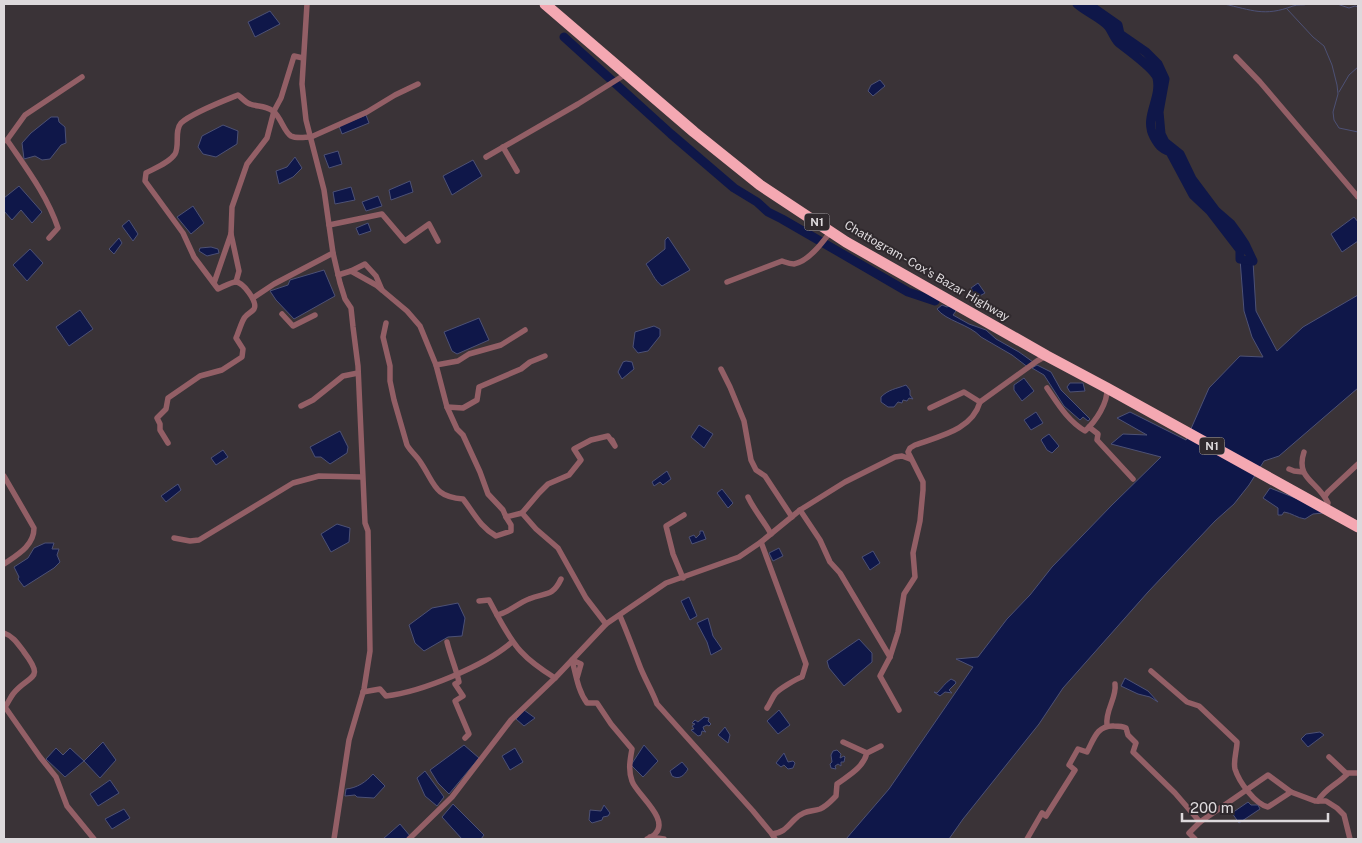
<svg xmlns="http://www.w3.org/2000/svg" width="1362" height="843" font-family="'Public Sans',sans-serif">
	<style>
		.water { fill: #0f1749; stroke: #4d5175 }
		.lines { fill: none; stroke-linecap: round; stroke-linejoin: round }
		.stream { stroke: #4d5175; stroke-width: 1 }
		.river { stroke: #0f1749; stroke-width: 9 }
		.street { stroke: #935f66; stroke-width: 5.5 }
		.highway { stroke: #f4a8b2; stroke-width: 11 }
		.labels { text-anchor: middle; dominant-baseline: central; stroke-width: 4; stroke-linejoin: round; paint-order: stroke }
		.shield { fill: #2f292d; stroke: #a9a4a8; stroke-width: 1 }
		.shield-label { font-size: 11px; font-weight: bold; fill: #ddd9dc }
		.street-label { font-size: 12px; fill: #ddd9dc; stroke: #2f292d }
	</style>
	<rect width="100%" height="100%" fill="#3a3337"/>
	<!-- water -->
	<g class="water">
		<path d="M270 11 280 24 255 37 248 22Z"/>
		<path d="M880 80 885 86 873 96 868 91 871 85Z"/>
		<path d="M366 115 369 123 342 134 339 126Z"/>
		<path d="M51 117H58L59 122 65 127 66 143 61 145 50 159 42 160 35 156 24 159 22 143 31 133Z"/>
		<path d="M223 125 238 131 237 144 216 157 203 154 198 147 202 136Z"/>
		<path d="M338 151 342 164 329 168 324 155Z"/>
		<path d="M295 157 302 168 293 177 279 184 276 171 287 167Z"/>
		<path d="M473 160 482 176 452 195 443 176Z"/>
		<path d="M410 181 413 192 391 200 389 190Z"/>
		<path d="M19 186 42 212 32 223 21 210 12 220 4 211V198Z"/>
		<path d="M351 187 355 200 335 204 333 192Z"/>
		<path d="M378 196 382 206 366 211 362 202Z"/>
		<path d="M193 206 204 223 191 234 177 217Z"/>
		<path d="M1354 217 1358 222V241L1342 252 1331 234Z"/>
		<path d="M129 220 138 234 133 241 122 226Z"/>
		<path d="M368 223 371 231 359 235 356 228Z"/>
		<path d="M668 237 690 270 662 286C654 280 652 272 646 264L665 249V240Z"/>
		<path d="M119 238 122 243 114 254 109 249Z"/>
		<path d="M211 247 218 249 219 253 207 256 199 251 200 248Z"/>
		<path d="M30 249 43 263 27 281 13 265Z"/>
		<path d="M1240 259 1253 261 1256 311 1277 351 1303 327 1358 295V388L1279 456 1264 461 1249 485 1234 504 1215 521 1148 592 1063 688 1039 724 963 819 949 839H846L889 789 973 667 956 659 978 657 1007 619 1030 595 1052 567 1112 505 1161 457 1111 444 1123 434 1147 435 1117 418 1130 412 1186 440 1209 388 1240 356 1263 357 1252 337 1244 311Z"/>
		<path d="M324 270 335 296 294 319 276 300 270 291 288 285 290 280Z"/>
		<path d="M978 283 985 293 976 298 971 288Z"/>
		<path d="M942 305 947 307 949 306 956 309V311L953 315 969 324 986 330 996 339 1019 352 1033 362 1029 368 1012 355 981 337C969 324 946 321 937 309Z"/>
		<path d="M80 310 93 329 69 346 56 327Z"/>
		<path d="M479 318 489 340 457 354 452 351 444 332Z"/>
		<path d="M654 326 660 329V336L648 351 638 353 633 347 635 332Z"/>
		<path d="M626 361 632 362 634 369 622 379 618 372 623 362Z"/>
		<path d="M1037 365 1051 372 1061 390 1090 419 1088 421 1083 417 1080 420 1064 406 1044 375 1032 368Z"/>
		<path d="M1024 378 1034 391 1022 401 1014 390V385Z"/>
		<path d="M1070 383H1083L1085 391 1070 392 1067 387Z"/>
		<path d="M906 385 910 390V395L913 399 909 398 907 401 903 400 902 403 898 402 894 407H888L881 402V397C889 389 896 389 906 385Z"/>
		<path d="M1036 412 1043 423 1031 430 1024 420Z"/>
		<path d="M699 425 713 434 704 448 691 437Z"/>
		<path d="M340 431 348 447 347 453 330 464 321 457H315L310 447Z"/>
		<path d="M1049 434 1059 446 1052 453 1047 450 1041 440 1043 438Z"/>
		<path d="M223 450 228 457 216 465 211 458Z"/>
		<path d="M667 471 671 479 663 485 660 482 654 486 652 482Z"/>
		<path d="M178 484 181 490 166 502 161 496Z"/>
		<path d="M1270 488 1318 507 1323 513 1313 514 1305 519C1297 518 1292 513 1284 512L1282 515H1278V508L1263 498Z"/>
		<path d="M722 489 733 503 728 508 717 493Z"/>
		<path d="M337 524 350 528 349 542 331 552 321 534Z"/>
		<path d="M700 531H703L706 539 692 544 689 537 694 535 696 538 700 534Z"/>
		<path d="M45 543H54L52 549H59L57 555 60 562 54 568 24 587 18 579 19 577 14 567 28 558 34 548Z"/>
		<path d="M779 548 783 556 773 561 769 553Z"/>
		<path d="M873 551 880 563 870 570 862 557Z"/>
		<path d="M689 597 697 616 690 620 681 601Z"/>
		<path d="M458 603 465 618 462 636 448 637 424 651 415 643 409 625 432 608Z"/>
		<path d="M708 618 713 636 722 649 711 655 707 642 697 623Z"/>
		<path d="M859 639 872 653V662L844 686 829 668 827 661Z"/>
		<path d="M1125 678 1148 691 1158 702 1150 697 1138 694 1121 686Z"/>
		<path d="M951 679 955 681 956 683 949 690 952 693 945 692 940 696 934 692 937 693C942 688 945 683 951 679Z"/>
		<path d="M524 710 535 718 524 726 516 719Z"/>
		<path d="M779 710 790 725 778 734 767 721Z"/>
		<path d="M704 717 709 718 708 721 711 724 709 726 707 725 703 727 704 730 706 732 702 731 701 735 698 736 691 730 694 729 692 726 695 724 692 723 695 720 698 722Z"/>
		<path d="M725 727 730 735 728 743 718 735Z"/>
		<path d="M1320 732 1324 735 1308 747 1301 739 1306 734Z"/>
		<path d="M103 742 116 760 100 778 84 761 65 777 46 759 56 748 63 755 70 748 84 761Z"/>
		<path d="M464 745 479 758 449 794 438 783 430 770Z"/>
		<path d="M644 745 658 761 643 777 631 765Z"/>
		<path d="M515 748 523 762 510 770 502 756Z"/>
		<path d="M837 750 841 754 840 758 844 756 845 757 844 762H841V766L838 764 835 766 836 769 831 768 830 764 832 762 831 755 833 751Z"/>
		<path d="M784 753 788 762 793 761 795 763 793 768 788 769 784 765 781 767 776 763Z"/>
		<path d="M682 762 688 769C684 776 679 780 672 776L670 771Z"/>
		<path d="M425 771 444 797 437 806 425 796 417 778Z"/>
		<path d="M373 774 385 786 374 798 357 797 355 795 345 796 346 789C357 788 366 782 373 774Z"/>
		<path d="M110 780 119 793 98 806 90 794Z"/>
		<path d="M1248 802 1251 805H1258L1260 809 1239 823 1232 813Z"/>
		<path d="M453 804 484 835 481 839H462L442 817Z"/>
		<path d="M604 805 610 813 608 816 603 817 602 820 592 823 589 820 590 810 601 811Z"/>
		<path d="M124 809 130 818 112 829 105 819Z"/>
		<path d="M400 824 410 836 406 839H383Z"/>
	</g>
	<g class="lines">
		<!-- stream -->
		<g class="stream">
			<path d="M1224 4C1252 10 1264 17 1293 6 1298 4 1303 6 1308 4"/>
			<path d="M1337 4 1349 8 1355 6 1358 7"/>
			<path d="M1287 9 1313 37 1324 46 1332 65 1337 85 1338 94 1333 112 1334 120 1339 128 1358 132"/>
			<path d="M1339 92 1349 75 1358 67"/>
		</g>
		<!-- river -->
		<g class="river">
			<path d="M1077 4C1086 12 1099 17 1108 26 1112 31 1114 38 1118 42 1126 49 1154 68 1157 78 1162 99 1143 117 1154 137 1159 146 1161 148 1170 152L1193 195 1210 211 1240 250V259L1253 261 1245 244 1239 235 1231 224 1216 211 1192 179 1180 154 1165 142 1161 134 1159 112 1165 79 1158 64 1146 52 1120 34 1118 25 1088 4"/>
			<path d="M564 37 671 134 734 188 757 202 768 212 782 219 908 292 935 301"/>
		</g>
		<!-- street -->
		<g class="street">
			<path d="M307 4 302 84 306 120 324 190 333 253 340 283 345 299 351 308 353 327 358 366 365 523 368 531 370 651 364 689 349 740 334 839"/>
			<path d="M1236 57 1260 82 1358 197"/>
			<path d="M7 140C26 168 47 195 58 228L49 238"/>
			<path d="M4 141 7 140 25 115 82 77"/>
			<path d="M503 147 517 171"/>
			<path d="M486 157 578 104 626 74"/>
			<path d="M329 225 382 214 405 241 429 224 438 241"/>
			<path d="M231 234 239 271 236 282"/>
			<path d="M351 271 365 264 376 276 382 290"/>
			<path d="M338 275 351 271 376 285 407 311 420 326 436 365 447 407 457 429 463 435 480 472 488 494 503 510 506 517 522 513 536 529 558 548 586 598 606 624"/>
			<path d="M727 282 782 261C785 262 789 264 794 264 809 261 822 243 831 231"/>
			<path d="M214 283 231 234 232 207 247 164 267 138 274 111 281 98 294 56 303 58"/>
			<path d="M253 298 274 284 333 253"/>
			<path d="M282 314 293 326 315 315"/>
			<path d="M386 323 383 337 390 366V381L394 400 407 445C411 452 417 456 421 463 435 484 434 497 463 499 474 513 480 527 496 536L511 531V525L506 517"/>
			<path d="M436 365 458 361 469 354 501 345 525 330"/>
			<path d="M721 369 730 387 744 421 751 460 756 470 765 476 792 517"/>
			<path d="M1047 388C1058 404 1068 421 1085 431 1096 421 1108 403 1107 388"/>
			<path d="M980 402 1037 361 1046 356"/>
			<path d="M301 406 313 400 343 376 358 373"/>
			<path d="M447 407 463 408 477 400 479 387 521 369 530 362 545 356"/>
			<path d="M1089 427 1098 434 1097 440 1133 479"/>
			<path d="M168 443 160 430V424L157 418 166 409 168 398 200 376 222 370 242 357 243 349 236 338C238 334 242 320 245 317 247 314 252 312 254 309 258 302 243 282 236 282 231 282 223 287 218 289L194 257 183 233 145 181 146 173C155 168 169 163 175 154 180 145 174 131 181 123 192 113 223 101 238 95 241 97 246 103 250 104 258 107 264 105 273 111 281 117 284 132 291 136 297 139 305 137 311 137L367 112 395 95 418 84"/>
			<path d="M1304 452C1295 479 1318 481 1328 503L1326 509"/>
			<path d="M1289 469 1294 471 1303 472"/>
			<path d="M4 476 34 528C34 546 17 555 4 564"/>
			<path d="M1325 496 1328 492 1358 464"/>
			<path d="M748 497C754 510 764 521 771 534"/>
			<path d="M800 510 820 540 830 562 840 573 890 657"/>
			<path d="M522 513 539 493 548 484 569 475 581 460 574 449 591 440 608 436 615 446 612 440"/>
			<path d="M174 538 190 541 199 540 293 483 319 476 362 477"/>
			<path d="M761 542 806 664 802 677C796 679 779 689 775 694 772 698 770 704 767 708"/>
			<path d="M683 578 673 554 666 526 684 515"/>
			<path d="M479 601 489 600 497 615C510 612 518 603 529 599 545 592 552 598 561 579"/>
			<path d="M497 615C515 648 523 658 555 678"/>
			<path d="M620 616C627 632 633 648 639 664 644 678 652 690 657 704L753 811 772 834 775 839"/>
			<path d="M4 633C13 636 18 644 24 652 46 681 29 674 13 694 10 698 8 703 5 707L40 757 56 777 67 806 94 839"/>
			<path d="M447 642C450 655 456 668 459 682L455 684 463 696 455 701 469 734 465 738"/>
			<path d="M1151 671 1187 702 1199 706 1237 742C1237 750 1233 761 1235 769 1239 782 1255 804 1268 807L1291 792 1315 801H1326L1337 808 1344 815 1350 839"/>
			<path d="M577 678 581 664 572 660C576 675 578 691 587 703H597L611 724 632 749C630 760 628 770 632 781 636 794 672 820 654 835 652 837 649 838 647 839"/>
			<path d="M363 692 380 689 386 696C421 692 485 666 512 642"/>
			<path d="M899 710 880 676 890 657 898 632 904 594 915 577 913 553 920 521 923 490V482L908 452 910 448 915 445C940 436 972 430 980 402L964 392 930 408"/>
			<path d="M1107 725C1105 710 1117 698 1115 684"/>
			<path d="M843 742 867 753"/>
			<path d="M1329 757 1347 774"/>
			<path d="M1318 801C1325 788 1339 784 1348 773H1358"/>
			<path d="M1200 822 1268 775 1291 792"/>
			<path d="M772 834C785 832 787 827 795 819 804 810 811 812 820 809 827 806 831 801 836 796L837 784C849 775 863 768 867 753L881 746"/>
			<path d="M650 837 664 839"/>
			<path d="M409 839 452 797 511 720 555 678 606 624 666 583 739 557 761 542 800 510 845 482 895 457 902 456 910 459"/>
			<path d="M1027 839 1042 813 1046 816 1075 770 1069 765 1078 749 1087 752C1094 739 1097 725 1114 726 1119 726 1122 726 1126 728L1128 735 1136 743 1133 752 1175 793 1200 822 1189 833 1195 839"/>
		</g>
		<!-- highway -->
		<path class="highway" d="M545 4 694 132 760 185 846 242 1047 356 1107 388 1358 527"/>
	</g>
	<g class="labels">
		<!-- shield labels -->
		<g class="shield">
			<rect x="804.5" y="213.5" width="25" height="17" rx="4"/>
			<rect x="1199.5" y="437.5" width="25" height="17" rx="4"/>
		</g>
		<g class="shield-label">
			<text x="817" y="222">N1</text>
			<text x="1212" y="446">N1</text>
		</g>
		<!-- street labels -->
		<g class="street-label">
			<text transform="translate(927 271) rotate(30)">Chattogram - Cox's Bazar Highway</text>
		</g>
	</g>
	<!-- border -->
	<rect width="1362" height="843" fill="none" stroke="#ddd9dc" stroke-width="10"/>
	<!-- scale -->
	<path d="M1182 813v8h146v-8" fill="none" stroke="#ddd9dc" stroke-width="2.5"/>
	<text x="1190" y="813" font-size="15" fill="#ddd9dc" stroke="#2f292d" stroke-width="4" paint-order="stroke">200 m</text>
</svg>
